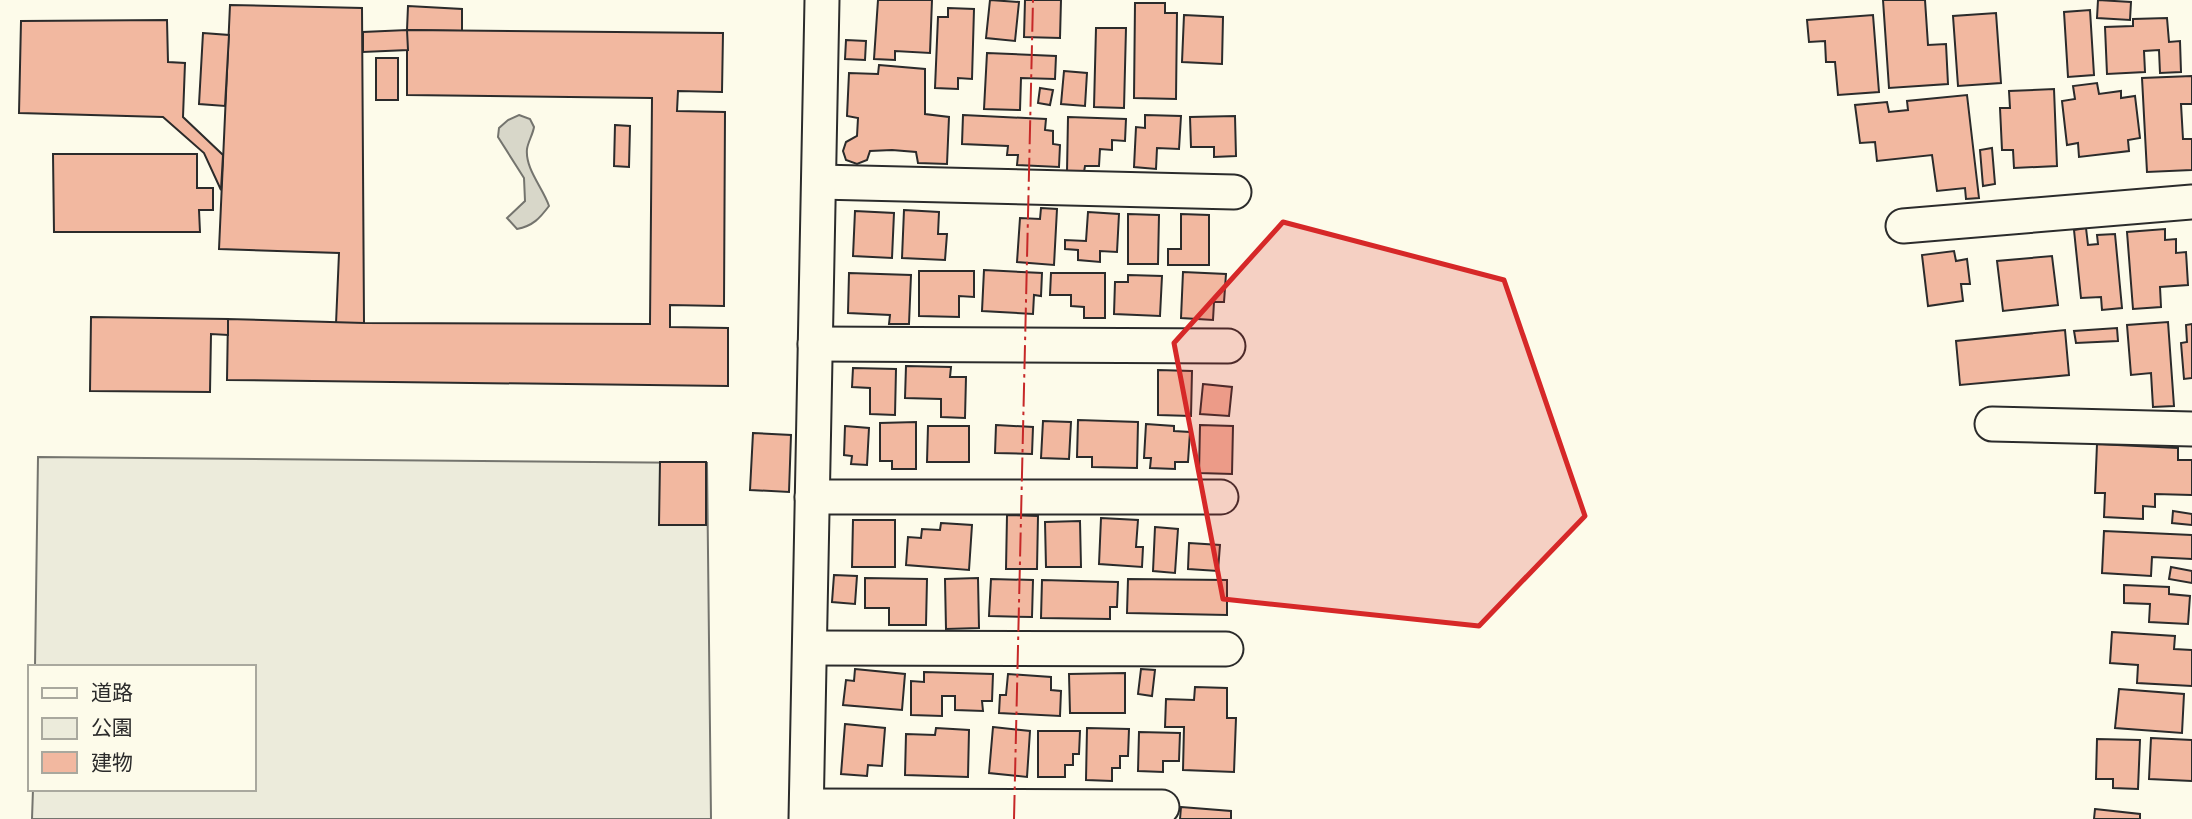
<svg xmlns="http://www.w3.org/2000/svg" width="2192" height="819" font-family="'DejaVu Sans','Noto Sans JP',sans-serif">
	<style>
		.green { fill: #ecebdb; stroke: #74746e; stroke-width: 2 }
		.water { fill: #d8d7c9; stroke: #74746e; stroke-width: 2 }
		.building { fill: #f2b8a0; stroke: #2b2b2b; stroke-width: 2 }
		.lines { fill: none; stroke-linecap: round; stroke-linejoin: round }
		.minor-casing { stroke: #2b2b2b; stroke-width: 37 }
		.minor { stroke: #fdfbea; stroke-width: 33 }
		.power { stroke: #c62828; stroke-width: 2; stroke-dasharray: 24 5 3.5 5; stroke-linecap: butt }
		.marked { fill: #d62828; fill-opacity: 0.2; stroke: #d62828; stroke-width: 5; stroke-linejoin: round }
	</style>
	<rect width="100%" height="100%" fill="#fdfbea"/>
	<!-- green -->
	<path class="green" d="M38 457 707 463 711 819H32L33 789H254V667H35Z"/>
	<!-- water -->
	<path class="water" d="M519 115 530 119 534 127C533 134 528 142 527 149 525 169 543 188 549 206 540 218 533 226 517 229L507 218 525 201 524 178 498 137 499 128 508 120Z"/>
	<!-- building -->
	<g class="building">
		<path d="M878 0H932L930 53 895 51V60L874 59Z"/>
		<path d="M990 0 1019 2 1015 41 986 38Z"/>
		<path d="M1025 0H1061L1060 38 1024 37Z"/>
		<path d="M1883 0H1925L1928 45 1946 44 1948 84 1889 88Z"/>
		<path d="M2098 0 2131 2 2130 20 2097 18Z"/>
		<path d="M1135 3H1165V13H1177L1176 99 1134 98Z"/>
		<path d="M230 5 362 8 364 323 336 324 339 253 219 249Z"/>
		<path d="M408 6 462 9V31L407 30Z"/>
		<path d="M948 8 974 9 972 79 958 78V89L935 88 938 17H948Z"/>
		<path d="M2090 10 2094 75 2068 77 2064 12Z"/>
		<path d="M1996 13 2001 83 1958 86 1953 16Z"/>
		<path d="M1184 15 1223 17 1222 64 1182 62Z"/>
		<path d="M1873 15 1879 92 1838 95 1835 62H1826L1825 41 1809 42 1807 20Z"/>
		<path d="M2167 18 2169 42 2180 41 2181 72 2160 73 2159 50 2144 51 2145 72 2107 74 2105 27 2133 26V19Z"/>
		<path d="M167 20 168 62 185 63 183 117 223 155 221 190 204 153 163 117 19 113 21 21Z"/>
		<path d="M1096 28H1126L1124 108 1094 107Z"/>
		<path d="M407 30 723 33 722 92 678 91 677 111 725 112 724 306 670 305V327L728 328V386L227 380 228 319 364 323 650 324 652 98 407 95Z"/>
		<path d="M407 30 408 50 363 52V32Z"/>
		<path d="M203 33 229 35 225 106 199 104Z"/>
		<path d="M846 40 866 41 865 60 845 59Z"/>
		<path d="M987 53 1056 56 1055 79 1021 78 1020 110 984 109Z"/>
		<rect x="376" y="58" width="22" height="42"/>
		<path d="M879 65 925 69V114L949 117 947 164 918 163 916 152 892 150 870 151 867 160 857 164 846 160 843 151 846 142 857 136 858 118 847 116 849 73 878 74Z"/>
		<path d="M1064 71 1087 73 1085 106 1061 104Z"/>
		<path d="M2192 76V104H2181L2183 139H2192V170L2147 172 2142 78Z"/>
		<path d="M2097 83 2099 94 2121 91V98L2135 96 2140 138 2128 140 2129 151 2079 157 2078 143 2067 145 2062 101 2075 99 2073 86Z"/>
		<path d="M1040 88 1053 90 1050 105 1038 103Z"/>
		<path d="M2054 89 2057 166 2014 168 2013 150H2002L2000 108H2010L2009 91Z"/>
		<path d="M1967 95 1979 198 1966 199 1965 188 1937 191 1932 155 1877 161 1875 142 1860 143 1855 105 1887 102 1889 112 1908 110 1907 101Z"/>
		<path d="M963 115 1046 119 1045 130 1053 131V144L1060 145 1059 167 1017 165 1018 155H1007L1008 146 962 144Z"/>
		<path d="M1145 115 1181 116 1179 149 1157 148 1156 169 1134 167 1136 127 1145 128Z"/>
		<path d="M1235 116 1236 156 1214 157V147H1191L1190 117Z"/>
		<path d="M1068 117 1126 119 1125 141 1112 140V150L1100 149 1099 166H1085L1084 172H1067Z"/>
		<path d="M615 125 630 126 629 167 614 166Z"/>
		<path d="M1992 148 1995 184 1983 186 1980 150Z"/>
		<path d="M53 154H197V188H213V210H199L200 232H54Z"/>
		<path d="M1041 208 1057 209 1054 265 1017 262 1020 218 1040 219Z"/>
		<path d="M904 210 939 212 938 234H947L945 260 902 258Z"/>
		<path d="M855 211 894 213 892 258 853 256Z"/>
		<path d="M1088 212 1119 214 1117 252 1100 251V262L1078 260V250L1065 249V240L1086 241Z"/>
		<path d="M1128 214 1159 215 1158 264H1128Z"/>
		<path d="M1181 214 1209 215V265H1168V249H1181Z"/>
		<path d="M2086 228 2088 245 2098 244 2097 235 2115 234 2122 308 2102 310 2101 297 2081 298 2074 230Z"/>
		<path d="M2165 229V240L2176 239V253L2186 252 2188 285 2160 287 2161 307 2133 309 2127 232Z"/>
		<path d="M1954 251 1956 261 1967 259 1970 284H1961L1963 301 1928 306 1922 255Z"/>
		<path d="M2052 256 2058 305 2003 311 1997 261Z"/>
		<path d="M984 270 1042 273 1041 296 1034 295 1033 314 982 311Z"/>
		<path d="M919 271H974V297L959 296V317L919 316Z"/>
		<path d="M1183 272 1226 274 1224 302H1214L1213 320 1181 318Z"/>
		<path d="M849 273 911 275 909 324H889L890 315 848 313Z"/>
		<path d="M1051 273H1105V318H1084V307L1071 306V295H1050Z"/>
		<path d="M1128 275 1162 276 1160 316 1114 314 1115 282H1128Z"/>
		<path d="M91 317 228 319V335L211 334 210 392 90 391Z"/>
		<path d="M2168 322 2174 406 2153 407 2151 373 2131 375 2127 325Z"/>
		<path d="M2192 324V378L2184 379 2181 343 2187 342 2186 325Z"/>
		<path d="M2117 328 2118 341 2076 343 2074 331Z"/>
		<path d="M2065 330 2069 375 1960 385 1956 341Z"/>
		<path d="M906 366 951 367 950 377H966L965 418 941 417V399L905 398Z"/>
		<path d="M853 368 896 369 895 415 870 414V388L852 387Z"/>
		<path d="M1158 370 1192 371 1191 416 1158 415Z"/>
		<path d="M1203 384 1232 387 1229 416 1200 414Z"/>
		<path d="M1078 420 1138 422 1137 468 1092 467V457H1077Z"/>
		<path d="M1043 421 1071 422 1069 459 1041 458Z"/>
		<path d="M916 422V469H892V461H880V423Z"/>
		<path d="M1146 424 1174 426V431L1190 432 1188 462H1175V469L1150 468 1151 458H1144Z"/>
		<path d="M996 425 1033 427 1032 454 995 453Z"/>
		<path d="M1200 425 1233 426 1232 474 1199 473Z"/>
		<path d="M845 426 869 428 867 465 851 464 852 456 844 455Z"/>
		<path d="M928 426H969V462H927Z"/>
		<path d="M753 433 791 435 789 492 750 490Z"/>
		<path d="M2097 444 2178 448V460H2192V495L2155 494V507L2143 506V519L2104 517 2105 493H2095Z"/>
		<path d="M660 462H706V525H659Z"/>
		<path d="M2173 511 2192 514V525L2172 523Z"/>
		<path d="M1007 515 1038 516 1037 569H1006Z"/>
		<path d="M1101 518 1138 520 1136 547H1143L1142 567 1099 564Z"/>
		<path d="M853 520H895V567H852Z"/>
		<path d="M1080 521 1081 567H1046L1045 522Z"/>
		<path d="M941 523 972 525 969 570 906 565 908 537 921 538 922 529 940 530Z"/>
		<path d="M1155 527 1178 529 1175 573 1153 571Z"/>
		<path d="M2104 531 2192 535V559L2152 557 2151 576 2102 573Z"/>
		<path d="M1189 543 1220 545 1218 571 1188 569Z"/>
		<path d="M2171 567 2192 571V583L2169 579Z"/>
		<path d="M834 575 857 576 855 604 832 602Z"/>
		<path d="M865 578 927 579 926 625H889V608H865Z"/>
		<path d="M978 578 979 628 946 629 945 579Z"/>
		<path d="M991 579 1033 580 1032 617 989 616Z"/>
		<path d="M1128 579 1227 580V615L1127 613Z"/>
		<path d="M1042 580 1118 582 1117 607H1110V619L1041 618Z"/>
		<path d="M2124 585 2169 587V594L2190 596 2188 624 2149 622 2150 604 2124 603Z"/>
		<path d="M2112 632 2175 636 2174 649 2192 650V686L2137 683 2138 665 2110 663Z"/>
		<path d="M855 669 905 674 902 710 843 705 846 680 854 681Z"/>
		<path d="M1141 669 1155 670 1152 696 1138 694Z"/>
		<path d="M924 672 993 674 992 701H982L983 711 955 710V696H942V716L911 715V681L924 682Z"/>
		<path d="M1125 673V713H1070L1069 674Z"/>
		<path d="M1008 674 1051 677V690L1061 691 1060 716 999 713 1000 695H1006Z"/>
		<path d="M1195 687 1227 688V718H1236L1234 772 1183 770 1184 727H1165L1166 699 1194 700Z"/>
		<path d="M2119 689 2184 694 2182 733 2115 728Z"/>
		<path d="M845 724 885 728 882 766 868 765 867 776 841 774Z"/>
		<path d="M993 727 1030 731 1027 777 989 773Z"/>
		<path d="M936 728 969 730 968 777 905 775 906 734 935 735Z"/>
		<path d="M1087 728 1129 729 1128 756H1120V768H1112V781L1086 780Z"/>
		<path d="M1038 731H1080L1079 754H1073V765H1065V777H1038Z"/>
		<path d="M1139 732 1180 733 1179 761H1163V772L1138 771Z"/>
		<path d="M2151 738 2192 740V781L2149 779Z"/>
		<path d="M2097 739 2140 740 2138 789 2113 788V779H2096Z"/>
		<path d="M1181 807 1231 811V819H1180Z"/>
		<path d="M2095 809 2140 814V819H2094Z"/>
	</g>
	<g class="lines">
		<!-- minor casing -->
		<g class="minor-casing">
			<g id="minor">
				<path d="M819 182 1234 192"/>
				<path d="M1903 226 2192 202"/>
				<path d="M815 344 1228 346"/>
				<path d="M1992 424 2192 429"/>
				<path d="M812 497H1221"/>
				<path d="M810 648 1226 649"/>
				<path d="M807 806 1162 807"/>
				<path d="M806 819 822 0"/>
			</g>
		</g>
		<!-- minor -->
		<use href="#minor" class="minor"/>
		<!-- power -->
		<path class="power" d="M1014 819 1033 0"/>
	</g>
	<!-- marked area -->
	<path class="marked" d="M1283 222 1504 280 1585 516 1479 626 1223 599 1174 343Z"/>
	<!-- legend -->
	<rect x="28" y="665" width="228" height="126" fill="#fdfbea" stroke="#a9a89e" stroke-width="2"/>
	<rect x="42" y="688" width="35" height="10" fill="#fdfbea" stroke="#a9a89e" stroke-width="2"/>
	<text x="91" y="700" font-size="21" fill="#2b2b2b">道路</text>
	<rect x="42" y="718" width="35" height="21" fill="#ecebdb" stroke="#a9a89e" stroke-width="2"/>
	<text x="91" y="735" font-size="21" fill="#2b2b2b">公園</text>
	<rect x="42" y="752" width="35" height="21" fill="#f2b8a0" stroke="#a9a89e" stroke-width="2"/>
	<text x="91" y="770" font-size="21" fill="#2b2b2b">建物</text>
</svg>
